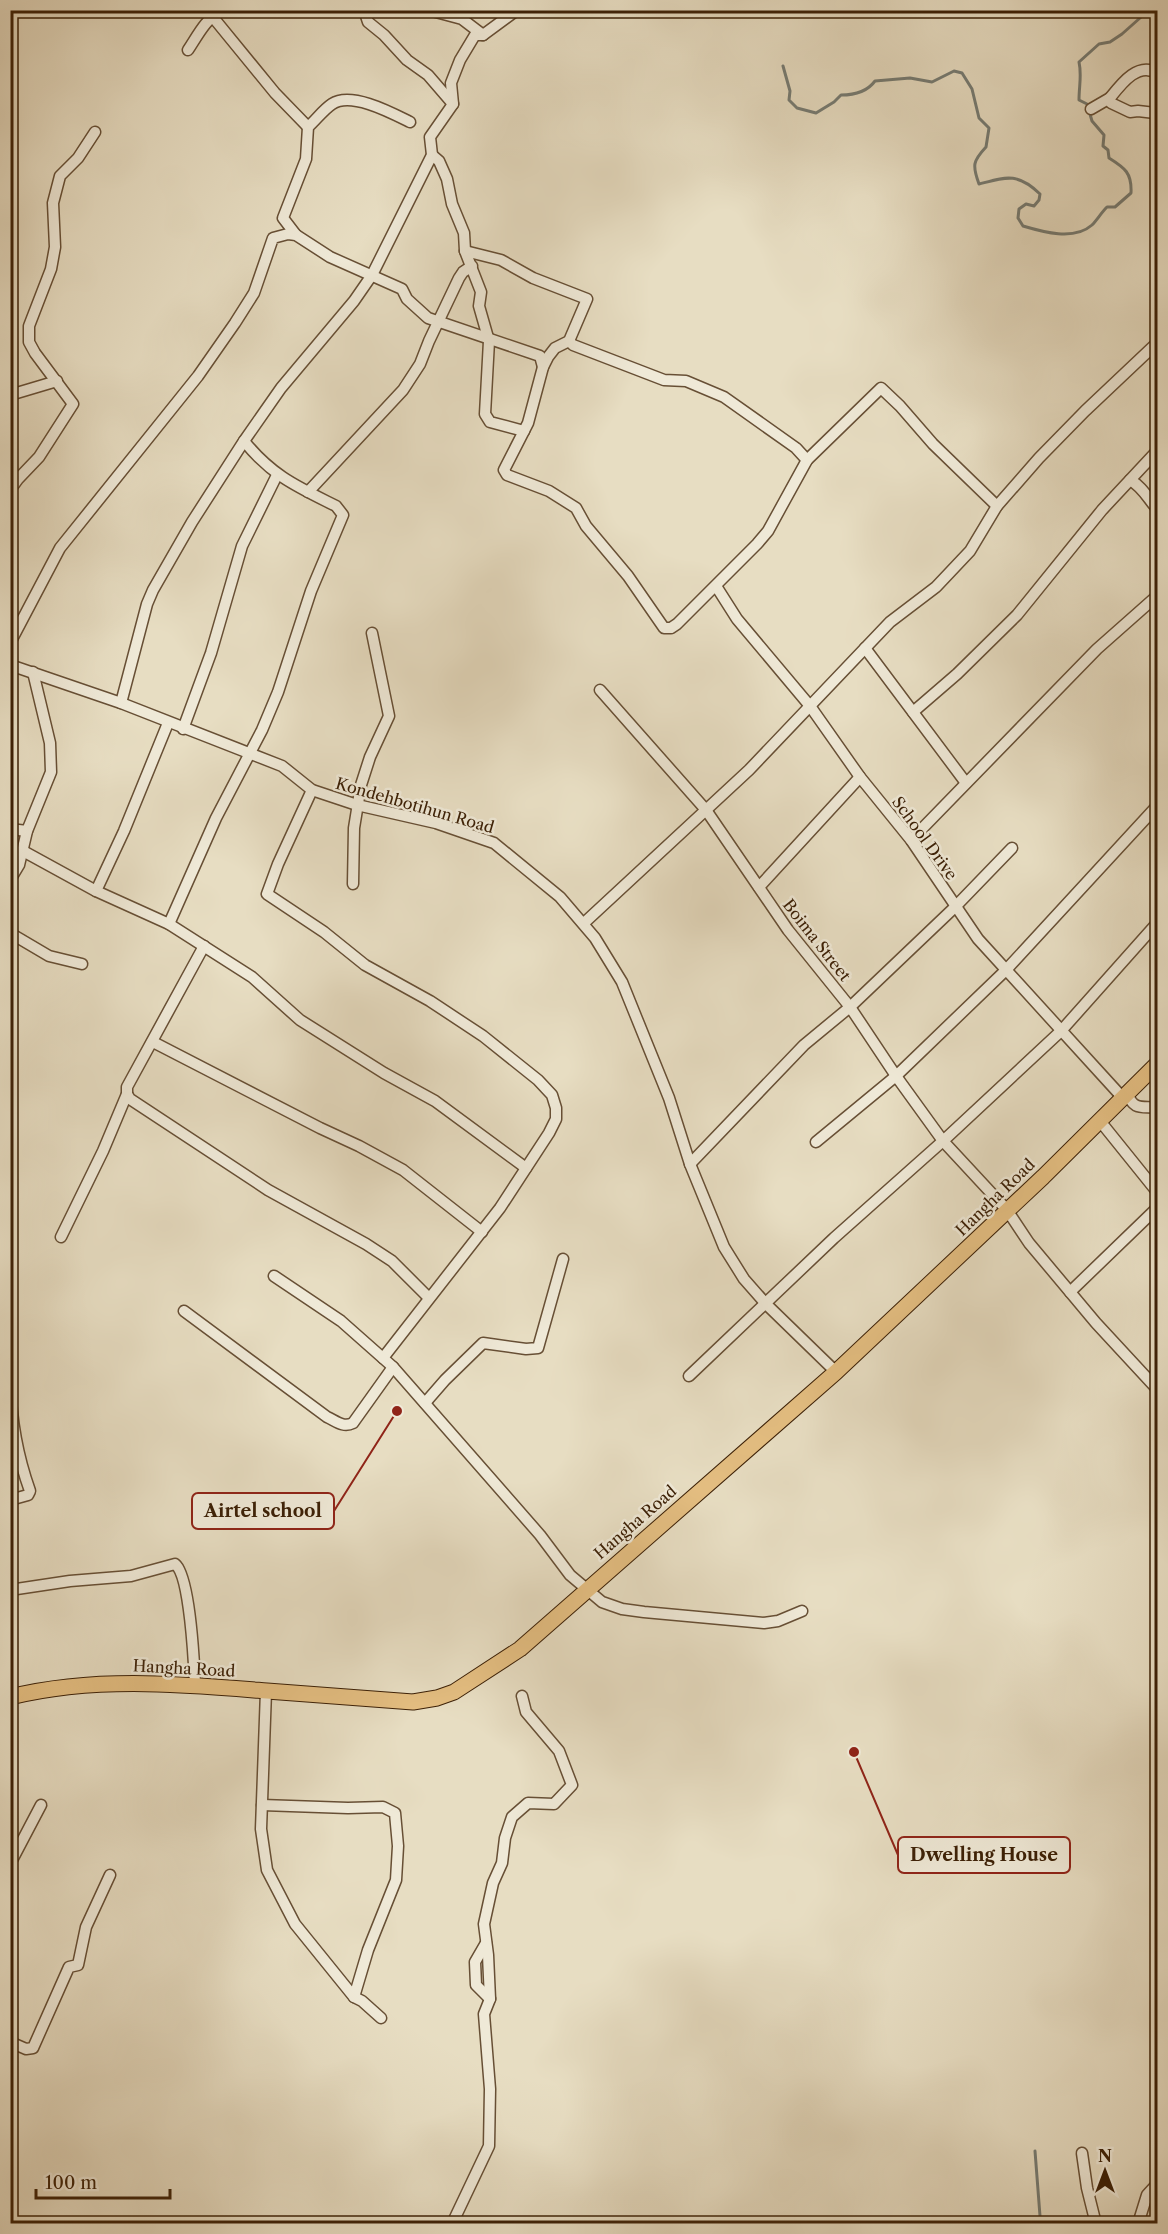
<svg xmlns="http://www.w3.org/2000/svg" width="1168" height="2234" font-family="'Libre Caslon Text',serif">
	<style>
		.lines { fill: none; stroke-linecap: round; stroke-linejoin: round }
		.stream { stroke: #767c74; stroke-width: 3 }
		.minor-casing { stroke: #674f35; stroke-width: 13 }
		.highway-casing { stroke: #3c2006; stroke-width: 17 }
		.minor { stroke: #efe9d7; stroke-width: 10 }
		.highway { stroke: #e4be81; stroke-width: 15 }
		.labels { text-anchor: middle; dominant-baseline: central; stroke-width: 5; stroke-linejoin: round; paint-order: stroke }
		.street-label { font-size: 16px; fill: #3c2006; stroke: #efe9d7 }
		.leader { fill: none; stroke: #8f2418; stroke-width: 2 }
		.callout-dot { fill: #8f2418; stroke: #efe9d7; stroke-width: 2 }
		.callout { fill: #efe9d7; stroke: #8f2418; stroke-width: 2 }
		.callout-label { font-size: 18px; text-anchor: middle; font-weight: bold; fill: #3c2006 }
	</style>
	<rect width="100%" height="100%" fill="#e7ddc2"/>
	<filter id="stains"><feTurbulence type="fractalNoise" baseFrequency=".00333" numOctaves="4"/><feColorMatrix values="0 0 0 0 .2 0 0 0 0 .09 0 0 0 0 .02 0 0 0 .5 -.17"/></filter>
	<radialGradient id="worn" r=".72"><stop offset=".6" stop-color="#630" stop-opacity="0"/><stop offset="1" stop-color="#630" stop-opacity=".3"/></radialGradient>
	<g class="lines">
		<!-- stream -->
		<g class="stream">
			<path d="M783 66 790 91 789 100 797 108 816 113 834 102 841 95C854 95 867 92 875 81L910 78 932 82 954 71 962 73 972 89 979 118 989 128 986 147C973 161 972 165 979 184 1006 177 1017 172 1040 194L1039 200 1034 206 1026 204 1019 209 1018 218 1023 226C1043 232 1074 241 1092 225 1097 220 1101 213 1107 207H1115L1131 193C1132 173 1125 168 1109 158L1108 150 1103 146 1104 135 1092 121 1087 104 1079 100C1079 86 1082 75 1079 62L1099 44 1110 42 1122 34 1149 10"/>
			<path d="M1035 2151 1040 2216 1038 2224"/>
		</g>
		<!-- minor casing -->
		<g class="minor-casing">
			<g id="minor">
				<path d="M364 10 368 22 384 35 407 60 428 75 453 104"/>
				<path d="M411 10 432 11 462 19 483 35"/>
				<path d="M212 16 275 93 308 127"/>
				<path d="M188 50C198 35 205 20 221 10"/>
				<path d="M1158 74C1139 60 1121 84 1110 98L1111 103 1130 112 1138 111 1155 113 1158 111"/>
				<path d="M1091 109 1110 98"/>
				<path d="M432 155 439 161 447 179 452 204 464 233 465 251 481 292 479 306 489 341 485 414 490 422 524 431"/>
				<path d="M296 235 283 218 306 159 308 127C316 120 323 110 332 104 351 91 392 113 410 122"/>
				<path d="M465 251 501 260 533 278 587 299 569 341 555 348 548 357 543 367 528 423 504 470 507 475 549 491 576 508 586 526 628 576 664 628H671L677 624 757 544 768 531 807 460 881 388 900 406 933 444 997 506"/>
				<path d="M569 341 573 345 664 380 686 381 724 397 796 448 807 460"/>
				<path d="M10 395 57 381"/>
				<path d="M1130 480C1143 487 1148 499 1158 510"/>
				<path d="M10 490 18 479 39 457 73 404 35 353 29 342V326L51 269 55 247 53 203 60 176 78 158 95 132"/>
				<path d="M308 492 403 390 420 364 429 341 459 278 463 272 472 266"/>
				<path d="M716 586 737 619 810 706 860 777 911 840 978 939 1122 1097"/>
				<path d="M10 643 60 548 198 376 235 323 254 293 273 238 288 234 296 235 330 257 402 289 407 299 428 318 540 356 543 367"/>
				<path d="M865 648 966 783"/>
				<path d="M10 665 121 703 282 766 312 790 357 805 436 823 494 843 560 897 595 938 622 982 669 1098 690 1164 724 1247 744 1279 766 1304 836 1372"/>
				<path d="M600 690 706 810 788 930 850 1007 896 1076 943 1141 1007 1210 1029 1243 1096 1323 1158 1390"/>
				<path d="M121 703 147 604 153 590 192 522 244 441 281 388 354 301 372 275 432 155 430 137 453 104 451 83 460 60 475 35H483L517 10"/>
				<path d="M913 712 957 674 1017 615 1102 510 1158 450"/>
				<path d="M183 729 211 653 242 546 277 475"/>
				<path d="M312 790 278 864 267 894 324 932 365 965 430 1001 483 1036 538 1080 552 1095 556 1108V1119L549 1133 500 1208 383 1358"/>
				<path d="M10 829 27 831"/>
				<path d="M911 840 1097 649 1158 595"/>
				<path d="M23 851 96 891 169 924 252 977 300 1020 384 1073 435 1101 526 1168"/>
				<path d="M10 880 19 865 27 831 51 772 50 743 33 672"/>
				<path d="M353 884 354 828 361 785 370 757 389 716 372 633"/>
				<path d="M759 887 860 777"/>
				<path d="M96 891 124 831 168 723"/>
				<path d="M584 923 749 770 890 622 936 587 970 551 997 506 1039 458 1085 411 1158 342"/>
				<path d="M169 924 216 818 262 730 278 692 311 591 343 515 336 506C298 487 272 476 244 441"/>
				<path d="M10 933 49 956 82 964"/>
				<path d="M153 1042 320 1128 359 1146 403 1170 482 1232"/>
				<path d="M1127 1093C1134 1111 1141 1106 1158 1108"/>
				<path d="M127 1094 130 1099 268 1190 366 1244 392 1261 429 1298"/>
				<path d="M1100 1121 1158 1193"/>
				<path d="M816 1142 896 1076 1006 970 1158 805"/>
				<path d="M690 1164 804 1045 850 1007 955 907 1012 848"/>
				<path d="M61 1237 103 1151 127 1094V1087L204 946"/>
				<path d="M274 1276 341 1321 393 1367 540 1535 570 1575 602 1602 622 1609 644 1612 764 1623 778 1621 802 1611"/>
				<path d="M1070 1292 1158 1207"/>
				<path d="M184 1311 327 1417C336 1421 343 1428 353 1423L393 1367"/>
				<path d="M689 1376 834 1238 943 1141 1061 1031 1158 922"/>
				<path d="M10 1379 11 1342"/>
				<path d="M10 1381C11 1420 17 1455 30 1491L28 1495 10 1500"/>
				<path d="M425 1403 445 1380 483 1343 526 1349 538 1348 563 1259"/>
				<path d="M10 1590 70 1581 131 1576 175 1564C190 1575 194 1662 195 1684"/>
				<path d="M266 1691 261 1829 267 1870 295 1924 354 1997 362 2001 381 2018"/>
				<path d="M262 1805 348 1808 383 1807 395 1813 398 1846 396 1880 368 1950 354 1997"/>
				<path d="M10 1864 41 1805"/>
				<path d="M486 1943 475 1962 476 1985 490 1999"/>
				<path d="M10 2042 26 2049 33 2048 69 1967 78 1965 86 1927 110 1875"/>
				<path d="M1082 2153 1087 2188 1096 2224"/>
				<path d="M452 2224 489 2146 490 2089 484 2014 490 1999 488 1955 484 1924 493 1883 502 1863 505 1838 512 1817 528 1803 554 1804 572 1785 559 1751 526 1712 522 1696"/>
				<path d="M1138 2224 1147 2195 1158 2183"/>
			</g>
		</g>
		<!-- highway casing -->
		<g class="highway-casing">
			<path id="highway" d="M10 1697C95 1676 181 1684 267 1691 316 1695 364 1698 413 1702L437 1698 454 1692 520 1649 836 1372 1043 1177 1158 1063"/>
		</g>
		<!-- minor -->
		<use href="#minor" class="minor"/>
		<!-- highway -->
		<use href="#highway" class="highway"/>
	</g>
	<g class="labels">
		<!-- street labels -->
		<g class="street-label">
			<text transform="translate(415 805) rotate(16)">Kondehbotihun Road</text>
			<text transform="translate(925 838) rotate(54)">School Drive</text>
			<text transform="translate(817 940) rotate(52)">Boima Street</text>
			<text transform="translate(995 1197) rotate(-44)">Hangha Road</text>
			<text transform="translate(635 1522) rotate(-41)">Hangha Road</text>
			<text transform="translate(184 1668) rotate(3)">Hangha Road</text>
		</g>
	</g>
	<!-- callouts -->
	<path class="leader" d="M397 1411L334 1511M854 1752L898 1855"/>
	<g class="callout-dot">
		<circle cx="397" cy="1411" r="6"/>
		<circle cx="854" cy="1752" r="6"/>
	</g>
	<g class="callout">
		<rect x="192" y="1493" width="142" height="36" rx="6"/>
		<rect x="898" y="1837" width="172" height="36" rx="6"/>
	</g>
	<g class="callout-label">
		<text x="263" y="1517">Airtel school</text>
		<text x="984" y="1861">Dwelling House</text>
	</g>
	<!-- margin -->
	<rect width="1168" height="2234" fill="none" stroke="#e7ddc2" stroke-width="36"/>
	<rect x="12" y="12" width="1144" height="2210" fill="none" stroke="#3c2006" stroke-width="3"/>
	<rect x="18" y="18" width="1132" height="2198" fill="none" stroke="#3c2006" stroke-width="1.5"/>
	<!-- north arrow -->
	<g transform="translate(1105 2171)" stroke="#efe9d7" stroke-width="4.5" paint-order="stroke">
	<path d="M0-4.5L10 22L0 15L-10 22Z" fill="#3c2006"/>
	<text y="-9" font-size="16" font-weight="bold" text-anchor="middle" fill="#3c2006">N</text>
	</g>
	<!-- scale -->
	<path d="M36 2189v9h134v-9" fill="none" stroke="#3c2006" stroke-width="3"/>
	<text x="45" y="2189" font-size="18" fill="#3c2006" stroke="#efe9d7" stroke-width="4.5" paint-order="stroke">100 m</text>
	<rect width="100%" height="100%" filter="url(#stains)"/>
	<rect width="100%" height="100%" fill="url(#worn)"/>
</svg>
